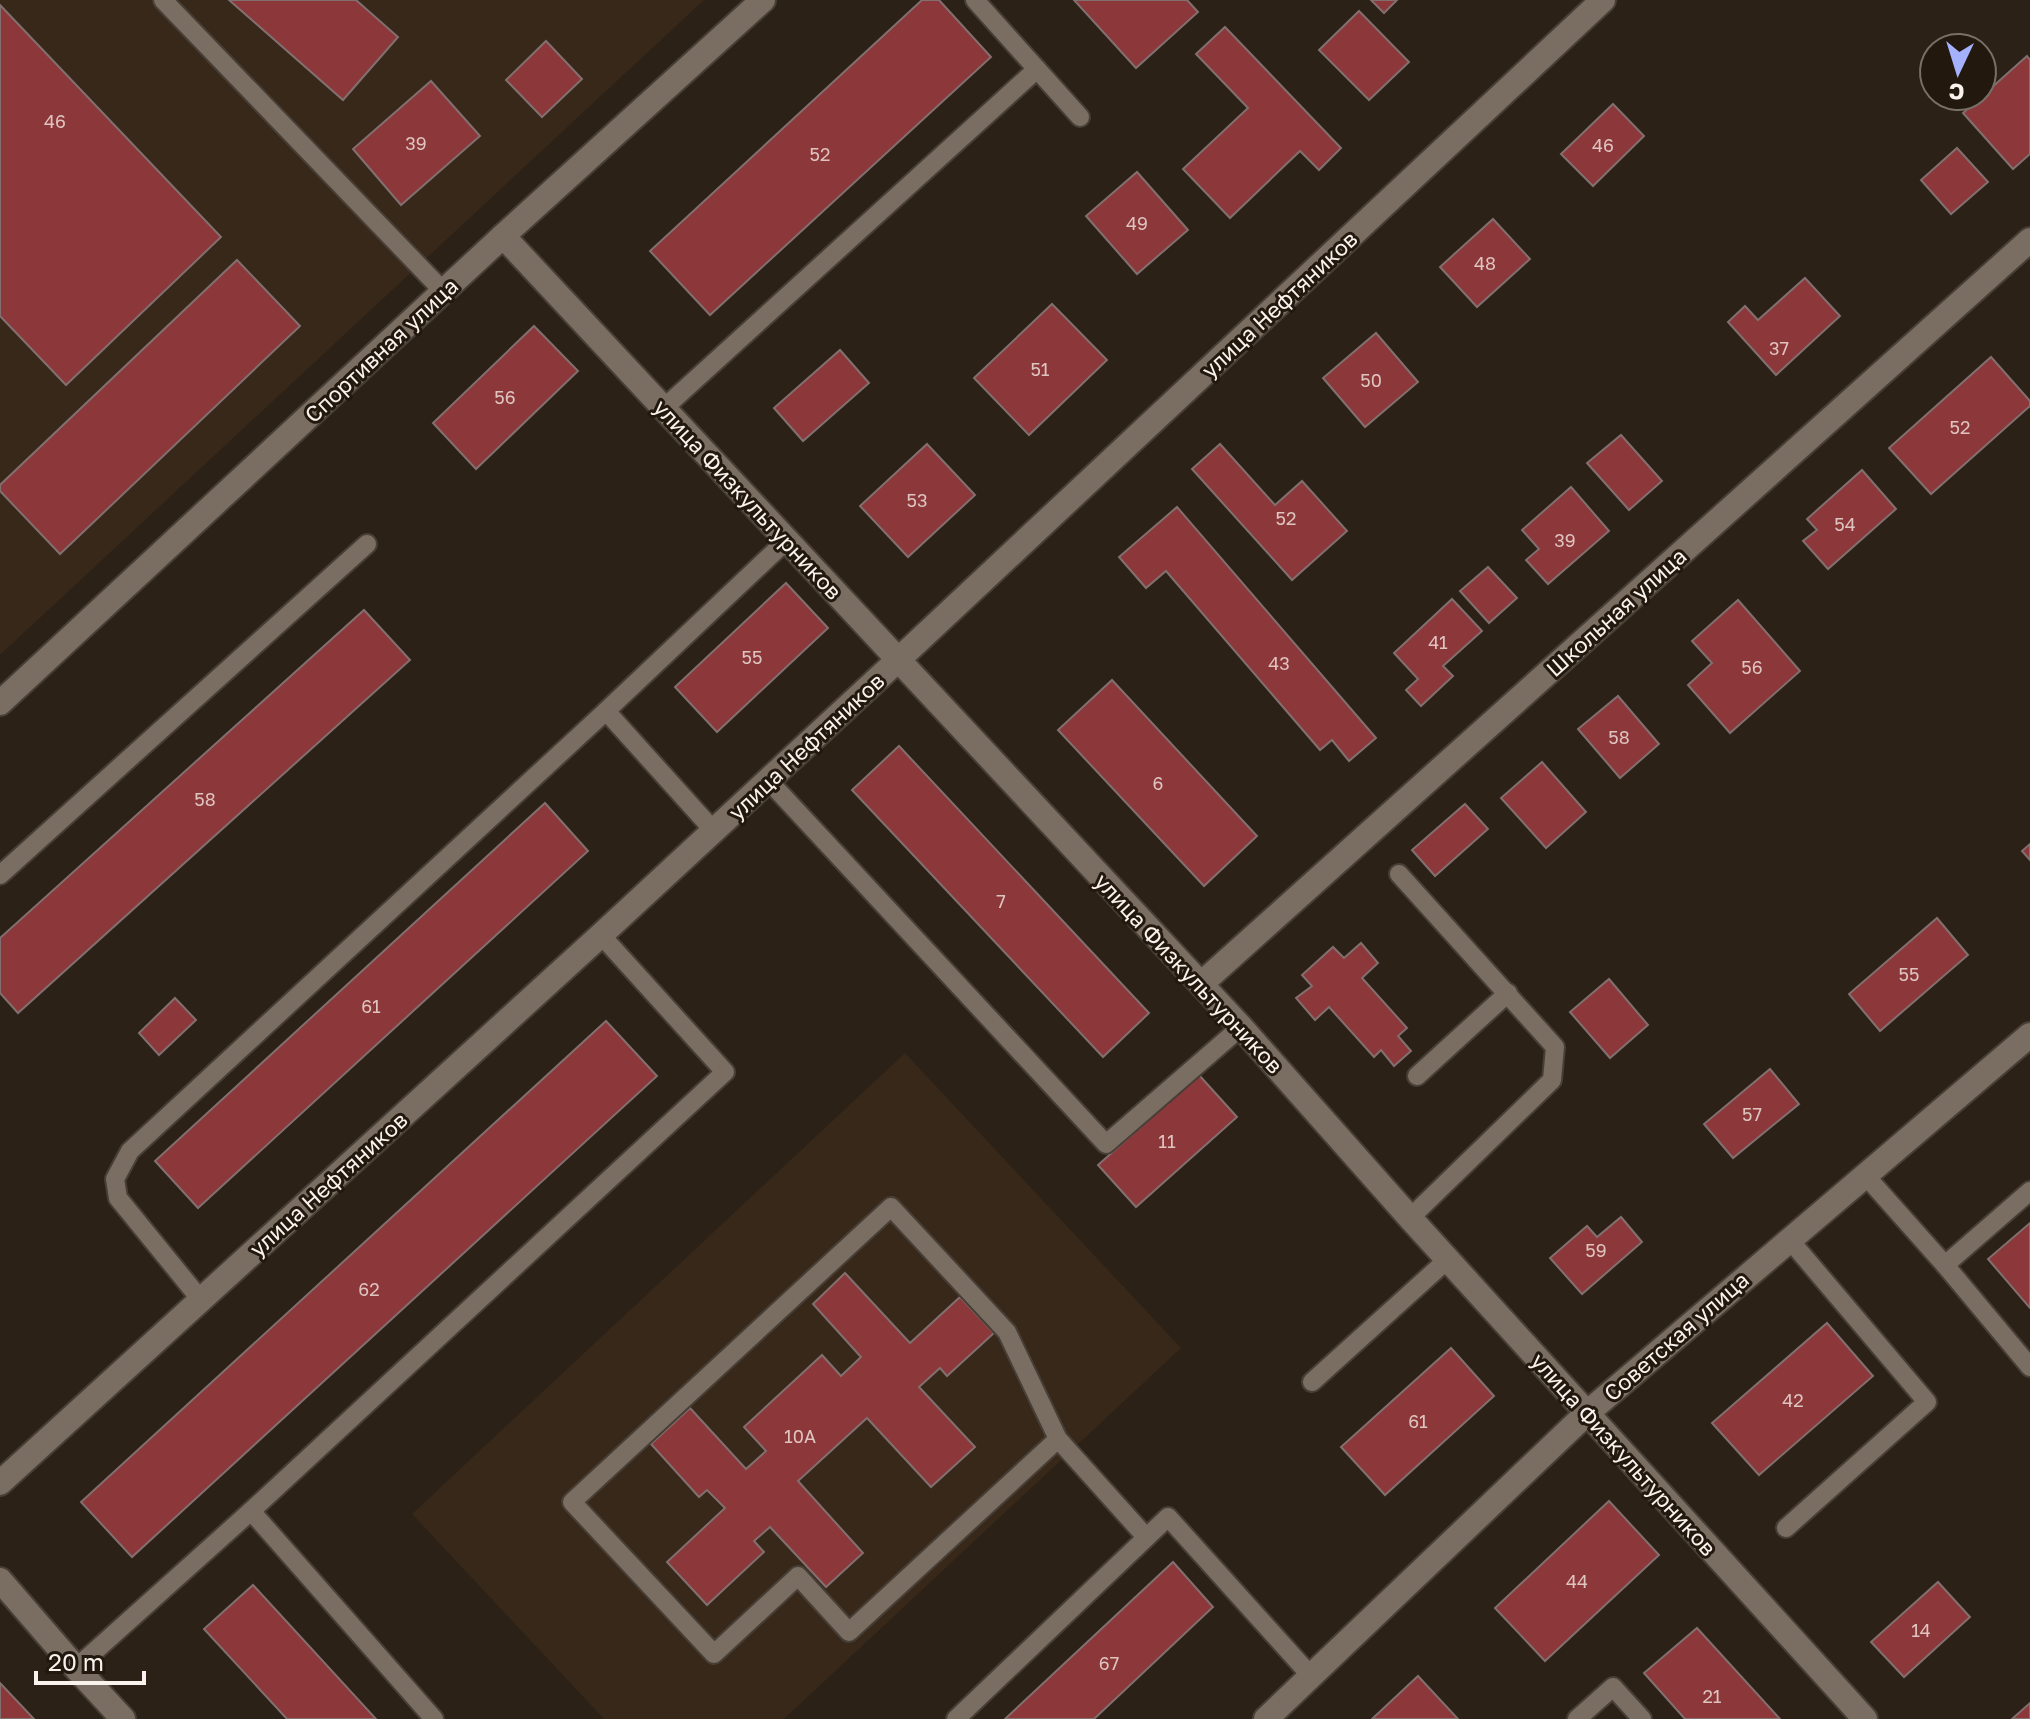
<svg xmlns="http://www.w3.org/2000/svg" width="2030" height="1719" font-family="'Golos Text',sans-serif">
	<style>
		.built { fill: #372819 }
		.building { fill: #8c3739; stroke: #826f6f; stroke-width: 2 }
		.lines { fill: none; stroke-linecap: round; stroke-linejoin: round }
		.lane-casing { stroke: #473e36; stroke-width: 22 }
		.street-casing { stroke: #473e36; stroke-width: 28 }
		.lane { stroke: #7a6e62; stroke-width: 18 }
		.street { stroke: #7a6e62; stroke-width: 24 }
		.labels { text-anchor: middle; dominant-baseline: central; stroke-width: 6; stroke-linejoin: round; paint-order: stroke }
		.number-label { font-size: 18px; fill: #dec3bf }
		.street-label { font-size: 22px; fill: #faf2ec; stroke: #22180e }
	</style>
	<rect width="100%" height="100%" fill="#2b2117"/>
	<!-- built -->
	<g class="built">
		<path d="M0 0H704L0 655Z"/>
		<path d="M905 1053 1181 1348 784 1719H604L412 1514Z"/>
	</g>
	<!-- building -->
	<g class="building">
		<path d="M229 0H356L398 37 343 100Z"/>
		<path d="M922 0H939L991 57 710 315 650 251Z"/>
		<path d="M1074 0H1187L1198 12 1136 68Z"/>
		<path d="M1371 0H1397L1384 13Z"/>
		<path d="M0 5 221 237 66 385 0 316Z"/>
		<path d="M1359 11 1409 62 1369 100 1319 50Z"/>
		<path d="M1225 27 1341 148 1319 170 1300 151 1230 218 1183 169 1248 108 1196 54Z"/>
		<path d="M546 41 582 79 542 117 506 80Z"/>
		<path d="M2027 56 2030 60V154L2013 169 1963 113Z"/>
		<path d="M431 81 480 136 401 205 353 149Z"/>
		<path d="M1613 104 1644 136 1593 186 1561 154Z"/>
		<path d="M1957 148 1988 182 1951 214 1921 180Z"/>
		<path d="M1137 172 1188 230 1137 274 1086 216Z"/>
		<path d="M1493 219 1530 259 1477 307 1440 267Z"/>
		<path d="M237 260 300 326 60 554 0 491V485Z"/>
		<path d="M1805 278 1840 316 1776 375 1728 322 1745 306 1758 320Z"/>
		<path d="M1052 304 1107 360 1029 435 974 378Z"/>
		<path d="M534 326 578 371 476 469 433 423Z"/>
		<path d="M1376 333 1418 382 1365 427 1323 378Z"/>
		<path d="M840 350 869 383 803 441 774 408Z"/>
		<path d="M1991 357 2030 401V406L1931 494 1889 448Z"/>
		<path d="M1621 435 1662 481 1629 510 1587 463Z"/>
		<path d="M927 444 975 495 908 557 860 506Z"/>
		<path d="M1220 444 1275 505 1302 481 1347 531 1292 580 1192 469Z"/>
		<path d="M1862 470 1896 509 1828 569 1803 541 1817 530 1807 519Z"/>
		<path d="M1571 487 1609 531 1548 584 1526 560 1539 549 1522 530Z"/>
		<path d="M1177 507 1376 738 1349 761 1332 740 1320 750 1166 571 1146 588 1119 557Z"/>
		<path d="M1488 567 1517 598 1489 623 1460 591Z"/>
		<path d="M786 583 828 628 717 732 675 687Z"/>
		<path d="M1452 599 1482 631 1443 666 1453 676 1421 706 1406 690 1418 679 1394 653Z"/>
		<path d="M1738 600 1800 671 1730 733 1688 685 1712 663 1692 641Z"/>
		<path d="M364 610 410 660 18 1013 0 993V938Z"/>
		<path d="M1112 680 1257 836 1204 886 1058 730Z"/>
		<path d="M1618 696 1659 744 1620 778 1578 729Z"/>
		<path d="M899 746 1149 1013 1103 1057 852 790Z"/>
		<path d="M1542 762 1586 812 1546 848 1501 798Z"/>
		<path d="M545 803 588 851 198 1208 155 1161Z"/>
		<path d="M1465 804 1488 829 1435 876 1412 850Z"/>
		<path d="M2030 844V860L2022 851Z"/>
		<path d="M1937 918 1968 955 1880 1031 1849 994Z"/>
		<path d="M1361 943 1378 963 1362 978 1407 1028 1398 1036 1411 1051 1394 1066 1381 1050 1374 1057 1329 1007 1315 1020 1296 998 1312 986 1302 975 1333 947 1344 958Z"/>
		<path d="M1609 979 1648 1025 1610 1058 1570 1012Z"/>
		<path d="M175 998 196 1020 159 1055 139 1033Z"/>
		<path d="M606 1021 657 1076 132 1557 81 1502Z"/>
		<path d="M1770 1069 1799 1104 1733 1158 1704 1124Z"/>
		<path d="M1199 1075 1237 1117 1136 1207 1098 1165Z"/>
		<path d="M1621 1217 1642 1242 1582 1294 1550 1258 1587 1226 1597 1237Z"/>
		<path d="M2030 1223V1308L1988 1259Z"/>
		<path d="M845 1273 910 1343 960 1297 994 1333 947 1376 940 1368 919 1387 975 1447 931 1487 867 1418 798 1481 863 1553 826 1587 770 1527 754 1541 764 1552 707 1605 667 1562 725 1508 707 1490 699 1497 651 1444 690 1408 746 1469 766 1451 744 1427 822 1355 841 1376 861 1357 813 1304Z"/>
		<path d="M1827 1323 1873 1376 1759 1475 1712 1423Z"/>
		<path d="M1451 1348 1494 1396 1385 1495 1341 1447Z"/>
		<path d="M1609 1501 1659 1555 1545 1661 1495 1608Z"/>
		<path d="M1173 1562 1213 1607 1094 1719H1005Z"/>
		<path d="M1938 1582 1970 1617 1904 1677 1871 1642Z"/>
		<path d="M253 1585 376 1719H287L204 1629Z"/>
		<path d="M1697 1628 1780 1719H1685L1644 1673Z"/>
		<path d="M1418 1676 1458 1719H1372Z"/>
		<path d="M0 1683 34 1719H0Z"/>
		<path d="M2030 1703V1719H2012Z"/>
	</g>
	<g class="lines">
		<!-- lane casing -->
		<g class="lane-casing">
			<g id="lane">
				<path d="M163 0 444 292"/>
				<path d="M975 0 1080 117"/>
				<path d="M664 408 1037 69"/>
				<path d="M606 711 787 540"/>
				<path d="M768 780 1106 1144 1241 1027"/>
				<path d="M1399 874 1555 1047 1552 1080 1410 1218"/>
				<path d="M0 875 367 544"/>
				<path d="M1417 1076 1508 993"/>
				<path d="M1865 1175 1945 1265 2030 1367"/>
				<path d="M1945 1265 2030 1191"/>
				<path d="M201 1300 118 1198 115 1179 130 1151 606 711 714 831"/>
				<path d="M1312 1382 1447 1260"/>
				<path d="M1058 1439 849 1632 798 1576 714 1654 572 1502 891 1207 1007 1332 1058 1439 1146 1537"/>
				<path d="M251 1511 434 1719"/>
				<path d="M1786 1528 1927 1402 1789 1239"/>
				<path d="M76 1668 251 1511 725 1072 601 935"/>
				<path d="M956 1719 1168 1517 1311 1676"/>
				<path d="M1577 1719 1613 1687 1642 1719"/>
			</g>
		</g>
		<!-- street casing -->
		<g class="street-casing">
			<g id="street">
				<path d="M503 236 1241 1027 1410 1218 1865 1719"/>
				<path d="M0 703 503 236 763 0"/>
				<path d="M1201 984 2030 240"/>
				<path d="M0 1483 601 935 898 660 1603 0"/>
				<path d="M0 1580 76 1668 123 1719"/>
				<path d="M1266 1719 1586 1414 2030 1035"/>
			</g>
		</g>
		<!-- lane -->
		<use href="#lane" class="lane"/>
		<!-- street -->
		<use href="#street" class="street"/>
	</g>
	<g class="labels">
		<!-- number labels -->
		<g class="number-label">
			<text x="55" y="121">46</text>
			<text x="416" y="143">39</text>
			<text x="1603" y="145">46</text>
			<text x="820" y="154">52</text>
			<text x="1137" y="223">49</text>
			<text x="1485" y="263">48</text>
			<text x="1779" y="348">37</text>
			<text x="1040" y="369">51</text>
			<text x="1371" y="380">50</text>
			<text x="505" y="397">56</text>
			<text x="1960" y="427">52</text>
			<text x="917" y="500">53</text>
			<text x="1286" y="518">52</text>
			<text x="1845" y="524">54</text>
			<text x="1565" y="540">39</text>
			<text x="1438" y="642">41</text>
			<text x="752" y="657">55</text>
			<text x="1279" y="663">43</text>
			<text x="1752" y="667">56</text>
			<text x="1619" y="737">58</text>
			<text x="1158" y="783">6</text>
			<text x="205" y="799">58</text>
			<text x="1001" y="901">7</text>
			<text x="1909" y="974">55</text>
			<text x="371" y="1006">61</text>
			<text x="1752" y="1114">57</text>
			<text x="1167" y="1141">11</text>
			<text x="1596" y="1250">59</text>
			<text x="369" y="1289">62</text>
			<text x="1793" y="1400">42</text>
			<text x="1418" y="1421">61</text>
			<text x="800" y="1436">10А</text>
			<text x="1577" y="1581">44</text>
			<text x="1921" y="1630">14</text>
			<text x="1109" y="1663">67</text>
			<text x="1712" y="1696">21</text>
		</g>
		<!-- street labels -->
		<g class="street-label">
			<text transform="translate(1279 304) rotate(-43)">улица Нефтяников</text>
			<text transform="translate(381 350) rotate(-43)">Спортивная улица</text>
			<text transform="translate(748 499) rotate(47)">улица Физкультурников</text>
			<text transform="translate(1616 612) rotate(-42)">Школьная улица</text>
			<text transform="translate(806 746) rotate(-43)">улица Нефтяников</text>
			<text transform="translate(1189 973) rotate(47)">улица Физкультурников</text>
			<text transform="translate(328 1184) rotate(-42)">улица Нефтяников</text>
			<text transform="translate(1676 1336) rotate(-41)">Советская улица</text>
			<text transform="translate(1624 1454) rotate(48)">улица Физкультурников</text>
		</g>
	</g>
	<!-- north arrow -->
	<g transform="translate(1958 72) rotate(184)"><circle r="38" fill="#22180e" stroke="#786f67" stroke-width="2"/>
	<path d="M0-6L14 30L0 20L-14 30Z" fill="#a5b1fc"/>
	<text y="-12" font-size="22" font-weight="bold" text-anchor="middle" fill="#faf2ec">С</text>
	</g>
	<!-- scale -->
	<path d="M36 1671v12h108v-12" fill="none" stroke="#faf2ec" stroke-width="4"/>
	<text x="48" y="1671" font-size="24" fill="#faf2ec" stroke="#22180e" stroke-width="6" paint-order="stroke">20 m</text>
</svg>
